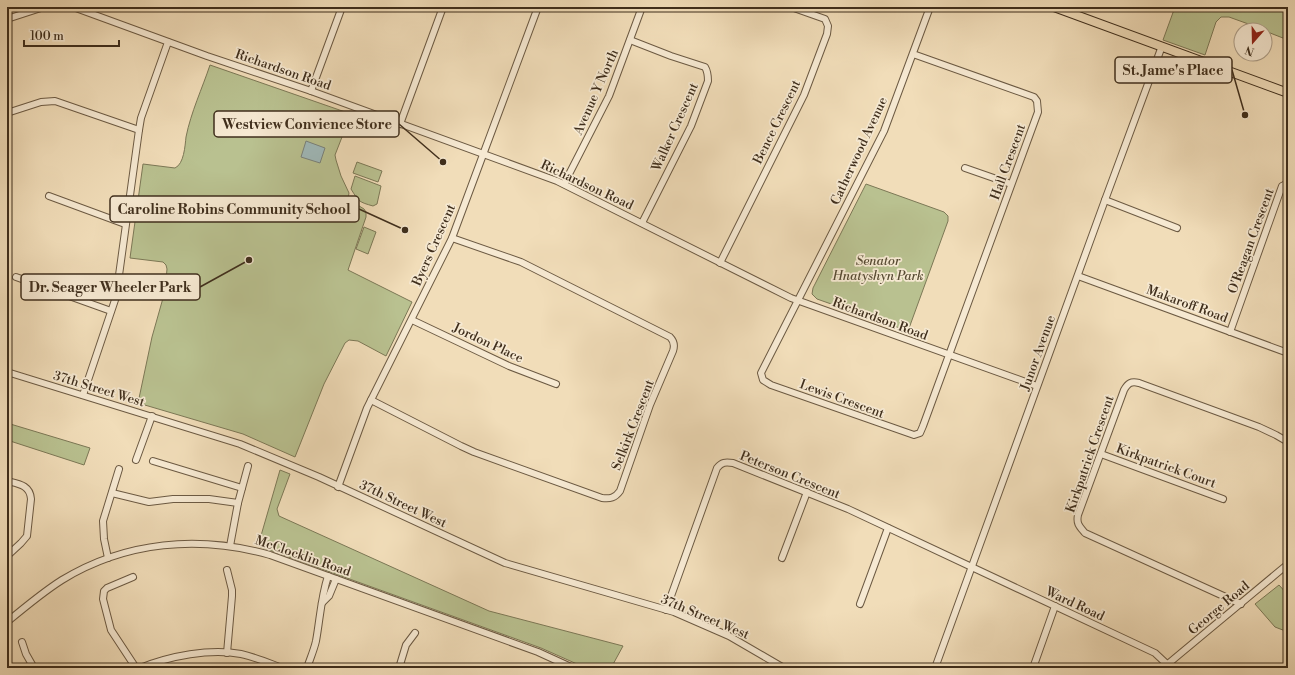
<svg xmlns="http://www.w3.org/2000/svg" width="1295" height="675" font-family="'Libre Bodoni',serif">
	<style>
		.green { fill: #b9c190; stroke: #7c7856 }
		.water { fill: #9fb9ba; stroke: #79817b }
		.lines { fill: none; stroke-linecap: round; stroke-linejoin: round }
		.minor-casing { stroke: #6c5a43; stroke-width: 8 }
		.major-casing { stroke: #3f2e1c; stroke-width: 10 }
		.minor { stroke: #f6e9d2; stroke-width: 6 }
		.major { stroke: #f1ddb9; stroke-width: 8 }
		.labels { text-anchor: middle; dominant-baseline: central; stroke-width: 3.5; stroke-linejoin: round; paint-order: stroke }
		.street-label { font-size: 13px; fill: #3f2e1c; stroke: #f6e9d2 }
		.park-label { font-size: 13px; font-style: italic; fill: #574b33; stroke: #f6e9d2 }
		.leader { fill: none; stroke: #3f2e1c; stroke-width: 1.5 }
		.callout-dot { fill: #3f2e1c; stroke: #f6e9d2; stroke-width: 1.5 }
		.callout { fill: #f6e9d2; stroke: #3f2e1c; stroke-width: 1.5 }
		.callout-label { font-size: 14px; text-anchor: middle; font-weight: bold; fill: #3f2e1c }
	</style>
	<rect width="100%" height="100%" fill="#f1ddb9"/>
	<filter id="stains"><feTurbulence type="fractalNoise" baseFrequency=".005" numOctaves="4"/><feColorMatrix values="0 0 0 0 .2 0 0 0 0 .09 0 0 0 0 .02 0 0 0 .5 -.17"/></filter>
	<radialGradient id="worn" r=".72"><stop offset=".6" stop-color="#630" stop-opacity="0"/><stop offset="1" stop-color="#630" stop-opacity=".3"/></radialGradient>
	<!-- green -->
	<g class="green">
		<path d="M1175 7H1288V40L1265 31V30L1229 17H1221L1216 22 1205 55 1163 40Z"/>
		<path d="M210 65 351 114 335 155 336 160 341 176 349 193 348 199 364 209 366 212V217L348 270 412 302 386 356 358 341 349 340 345 343 324 384 295 457 243 434 138 403 152 337 165 291 167 269 166 265 163 262 130 258 143 164 175 168C184 164 185 146 186 137 191 112 202 89 210 65Z"/>
		<path d="M357 162 382 171 378 182 353 173Z"/>
		<path d="M355 176 381 186 377 204 373 206C359 202 359 202 351 189Z"/>
		<path d="M866 184 944 212 948 216V221L908 331 817 299 812 294 813 288Z"/>
		<path d="M364 227 376 232 368 254 356 249Z"/>
		<path d="M7 423 90 448 84 465 7 440Z"/>
		<path d="M280 470 290 474 277 509 279 516 489 611 623 646 611 668H586L541 648 258 546Z"/>
		<path d="M1279 585 1288 595V632L1275 627 1255 604Z"/>
	</g>
	<!-- water -->
	<path class="water" d="M306 141 325 148 320 163 301 157Z"/>
	<g class="lines">
		<!-- minor casing -->
		<g class="minor-casing">
			<g id="minor">
				<path d="M73 7 207 56 311 91 557 181 791 298 1037 386"/>
				<path d="M7 19 44 7"/>
				<path d="M630 40 671 56 705 67C708 72 708 76 708 81L691 126 642 223"/>
				<path d="M913 54 1034 97 1037 101 1038 112 923 426 920 433 914 435 771 385 763 380 761 373 884 131 930 7"/>
				<path d="M311 91 342 7"/>
				<path d="M7 113 41 102 55 101 139 130"/>
				<path d="M400 124 443 7"/>
				<path d="M965 168 1011 184"/>
				<path d="M564 184 609 96 642 7"/>
				<path d="M49 196 125 224"/>
				<path d="M1105 200 1177 228"/>
				<path d="M720 263 804 95 827 34 828 26 825 19 791 7"/>
				<path d="M1078 276 1288 353"/>
				<path d="M16 277 111 311"/>
				<path d="M412 320 509 366 556 384"/>
				<path d="M1230 332 1282 186 1288 183"/>
				<path d="M7 372 240 444 319 477 505 563 674 612 729 636 784 668"/>
				<path d="M83 395 116 297 139 130 141 118 168 42"/>
				<path d="M371 400 461 446 474 452 602 498C610 499 615 498 620 491L650 405 673 351C675 345 674 341 670 337L521 262 452 238"/>
				<path d="M1101 454 1223 499"/>
				<path d="M136 460 152 416"/>
				<path d="M153 461 242 488"/>
				<path d="M7 481C19 484 30 485 31 499L27 536 21 543 7 556"/>
				<path d="M338 487 367 408 452 238 538 7"/>
				<path d="M112 493 149 502 173 499H209L238 503"/>
				<path d="M230 546 238 503 248 466"/>
				<path d="M108 558 104 539 103 521 119 469"/>
				<path d="M782 558 807 492"/>
				<path d="M133 577 107 588 104 591 103 599 111 630 136 668"/>
				<path d="M322 603 329 596 336 579"/>
				<path d="M860 604 888 528"/>
				<path d="M1241 604 1085 533C1080 527 1076 524 1078 515L1124 390C1128 383 1131 381 1139 383L1259 427 1276 435 1288 442"/>
				<path d="M666 610 717 468C722 462 725 462 733 463L848 509 1155 653 1171 668"/>
				<path d="M7 622C25 607 43 592 62 580 126 541 199 535 270 555L538 652 573 668"/>
				<path d="M22 642 26 654 34 668"/>
				<path d="M227 653 232 596V590L227 570"/>
				<path d="M140 668C170 656 210 648 241 654 255 657 269 663 282 668"/>
				<path d="M307 668C310 659 314 650 316 641 320 619 321 597 328 576"/>
				<path d="M399 668 406 645 415 633"/>
				<path d="M935 668 1105 200 1162 46"/>
				<path d="M1033 668 1055 606"/>
				<path d="M1163 668 1288 564"/>
			</g>
		</g>
		<!-- major casing -->
		<g class="major-casing">
			<path id="major" d="M1054 7 1288 93"/>
		</g>
		<!-- minor -->
		<use href="#minor" class="minor"/>
		<!-- major -->
		<use href="#major" class="major"/>
	</g>
	<g class="labels">
		<!-- street labels -->
		<g class="street-label">
			<text transform="translate(283 70) rotate(19)">Richardson Road</text>
			<text transform="translate(596 92) rotate(-66)">Avenue Y North</text>
			<text transform="translate(777 122) rotate(-64)">Bence Crescent</text>
			<text transform="translate(675 127) rotate(-66)">Walker Crescent</text>
			<text transform="translate(859 151) rotate(-65)">Catherwood Avenue</text>
			<text transform="translate(1008 162) rotate(-70)">Hall Crescent</text>
			<text transform="translate(587 185) rotate(25)">Richardson Road</text>
			<text transform="translate(1251 241) rotate(-70)">O'Reagan Crescent</text>
			<text transform="translate(434 245) rotate(-66)">Byers Crescent</text>
			<text transform="translate(1187 304) rotate(20)">Makaroff Road</text>
			<text transform="translate(880 319) rotate(20)">Richardson Road</text>
			<text transform="translate(488 343) rotate(25)">Jordon Place</text>
			<text transform="translate(1038 353) rotate(-70)">Junor Avenue</text>
			<text transform="translate(99 389) rotate(17)">37th Street West</text>
			<text transform="translate(842 399) rotate(20)">Lewis Crescent</text>
			<text transform="translate(633 425) rotate(-69)">Selkirk Crescent</text>
			<text transform="translate(1090 454) rotate(-71)">Kirkpatrick Crescent</text>
			<text transform="translate(1166 466) rotate(20)">Kirkpatrick Court</text>
			<text transform="translate(790 475) rotate(22)">Peterson Crescent</text>
			<text transform="translate(403 504) rotate(25)">37th Street West</text>
			<text transform="translate(303 556) rotate(19)">McClocklin Road</text>
			<text transform="translate(1075 604) rotate(25)">Ward Road</text>
			<text transform="translate(1219 608) rotate(-40)">George Road</text>
			<text transform="translate(705 617) rotate(23)">37th Street West</text>
		</g>
		<!-- park labels -->
		<g class="park-label">
			<text x="878" y="261">Senator<tspan x="878" dy="15">Hnatyshyn Park</tspan></text>
		</g>
	</g>
	<!-- callouts -->
	<path class="leader" d="M1245 115L1232 70M443 162L399 124M405 230L359 209M249 260L200 287"/>
	<g class="callout-dot">
		<circle cx="1245" cy="115" r="4"/>
		<circle cx="443" cy="162" r="4"/>
		<circle cx="405" cy="230" r="4"/>
		<circle cx="249" cy="260" r="4"/>
	</g>
	<g class="callout">
		<rect x="1115" y="57" width="117" height="26" rx="4"/>
		<rect x="214" y="111" width="185" height="26" rx="4"/>
		<rect x="110" y="196" width="249" height="26" rx="4"/>
		<rect x="21" y="274" width="179" height="26" rx="4"/>
	</g>
	<g class="callout-label">
		<text x="1173" y="75">St. Jame's Place</text>
		<text x="307" y="129">Westview Convience Store</text>
		<text x="234" y="214">Caroline Robins Community School</text>
		<text x="110" y="292">Dr. Seager Wheeler Park</text>
	</g>
	<!-- margin -->
	<rect width="1295" height="675" fill="none" stroke="#f1ddb9" stroke-width="24"/>
	<rect x="8" y="8" width="1279" height="659" fill="none" stroke="#3f2e1c" stroke-width="2"/>
	<rect x="12" y="12" width="1271" height="651" fill="none" stroke="#3f2e1c"/>
	<!-- north arrow -->
	<g transform="translate(1253 42) rotate(200)"><circle r="19" fill="#f6e9d2" stroke="#ad9e89"/>
	<path d="M0-3L7 15L0 10L-7 15Z" fill="#8f2418"/>
	<text y="-6" font-size="11" font-weight="bold" text-anchor="middle" fill="#3f2e1c">N</text>
	</g>
	<!-- scale -->
	<path d="M24 40v6h95v-6" fill="none" stroke="#3f2e1c" stroke-width="2"/>
	<text x="30" y="40" font-size="12" fill="#3f2e1c" stroke="#f6e9d2" stroke-width="3" paint-order="stroke">100 m</text>
	<rect width="100%" height="100%" filter="url(#stains)"/>
	<rect width="100%" height="100%" fill="url(#worn)"/>
</svg>
